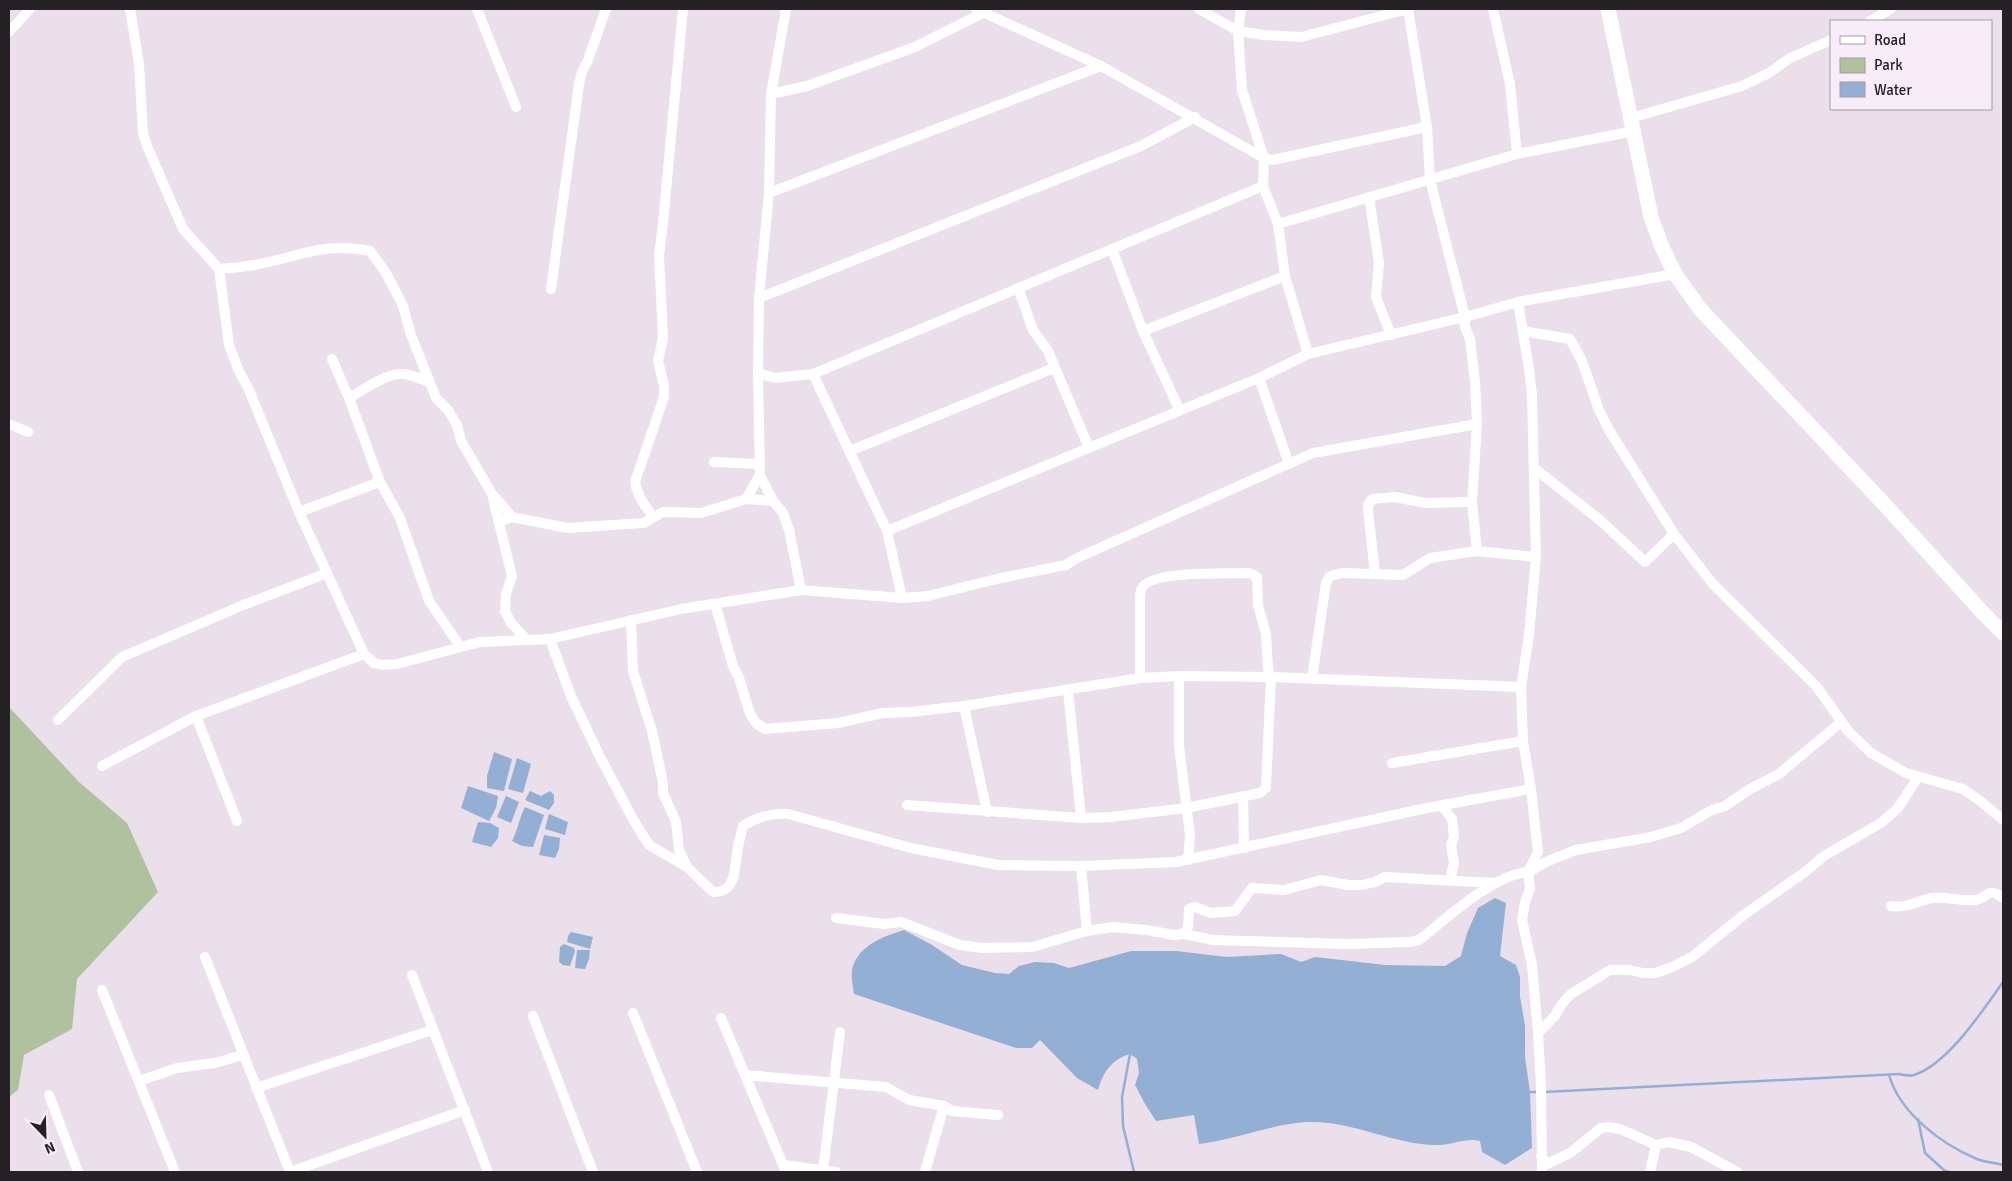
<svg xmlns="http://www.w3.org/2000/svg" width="2012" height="1181" font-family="Signika,sans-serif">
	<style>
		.green { fill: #afc19e }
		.water { fill: #93b0d4 }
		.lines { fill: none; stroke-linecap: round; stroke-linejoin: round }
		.stream { stroke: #93b0d4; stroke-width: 2.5 }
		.minor { stroke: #fff; stroke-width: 10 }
		.primary { stroke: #fff; stroke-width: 15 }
	</style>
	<rect width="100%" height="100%" fill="#eadfea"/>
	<!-- green -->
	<path class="green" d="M9 707 79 782 127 823 158 892 77 979 72 1029 24 1055 18 1090 9 1097Z"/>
	<!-- water -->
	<g class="water">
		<path d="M494 752 512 759 504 791 487 788V776Z"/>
		<path d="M517 758 531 764 523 793 508 789Z"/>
		<path d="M468 786 498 796 496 808 489 821 461 808Z"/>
		<path d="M530 791 541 796 550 791 554 795V803L549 810 525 800Z"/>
		<path d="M506 796 519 802 511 823 497 817Z"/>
		<path d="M525 807 544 815 533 847 522 846 512 841C518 830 519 818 525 807Z"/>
		<path d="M549 814 568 822 565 835 545 829Z"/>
		<path d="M478 822 490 823 499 828 498 838 491 847 472 842Z"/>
		<path d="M544 835 560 838 559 849 555 858 539 855Z"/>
		<path d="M1495 898 1506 903 1500 956 1516 965 1520 977V997L1525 1025V1057L1530 1092 1532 1148 1505 1165 1482 1152 1480 1141C1467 1137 1450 1146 1435 1145 1392 1144 1351 1120 1307 1122 1271 1124 1235 1140 1199 1144L1194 1115 1156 1121 1145 1104 1135 1085 1139 1073 1137 1059 1130 1054C1112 1059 1103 1072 1098 1090L1077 1078 1040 1040 1032 1048H1016L854 994C853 986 850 974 853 966 860 945 884 936 904 930L932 945 962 965 995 973 1009 974 1019 966 1035 962 1054 963 1069 968 1131 951H1176L1227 957 1281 954 1301 962 1315 957 1385 965 1445 966 1461 956 1467 933 1478 908Z"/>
		<path d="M571 932 593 937 590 949 567 942 568 936Z"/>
		<path d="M564 944 574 948 575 951 570 966 563 965 559 962 560 947Z"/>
		<path d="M577 950H590L589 959 585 969 575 968Z"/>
	</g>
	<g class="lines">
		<!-- stream -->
		<g class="stream">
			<path d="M1130 1054 1122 1097 1123 1126 1134 1172"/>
			<path d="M1889 1075C1900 1113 1941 1144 1977 1159 1985 1162 1995 1163 2003 1165"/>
			<path d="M1530 1092H1539"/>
			<path d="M1544 1092 1899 1074C1903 1075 1910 1076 1914 1075 1948 1064 1983 1010 2003 982"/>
			<path d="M1918 1119 1925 1153 1945 1171 1949 1172"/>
		</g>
		<!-- minor -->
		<g class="minor">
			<path d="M130 9 139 64 143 133 147 146 183 229 219 269 229 345 238 369 249 390 299 512 364 654 374 663 382 665 397 664 480 642 550 639 681 609 801 590 902 598 928 596 1001 578 1066 565 1077 558 1313 453 1477 424"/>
			<path d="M477 9 516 107"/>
			<path d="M786 9 771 94 769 193 759 298 758 373 760 475 773 501 783 513 789 530 801 590"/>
			<path d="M976 9 1101 66 1264 158 1272 160 1427 127"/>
			<path d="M1199 9 1238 31 1264 35 1301 37 1408 9"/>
			<path d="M1241 9 1238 31 1242 90 1264 158 1263 186 1278 224 1285 276 1308 354"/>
			<path d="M1408 9 1427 127 1430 180 1465 317V327L1470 339 1475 382 1477 424 1472 502 1477 551"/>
			<path d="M1493 9 1510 84 1517 154"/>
			<path d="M1870 21 1891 9"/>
			<path d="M9 32 30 9"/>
			<path d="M771 94 807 86 915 47 983 13"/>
			<path d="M1631 118 1742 86 1769 73 1790 58 1831 40"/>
			<path d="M769 193 1101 66"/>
			<path d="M1369 197 1379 263 1376 297 1391 335"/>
			<path d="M1278 224 1517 154 1634 131"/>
			<path d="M1112 249 1143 331 1179 409"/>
			<path d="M219 269C231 268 243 267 254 265 296 258 325 241 370 251L386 273 403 306 411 335 436 398 448 410 457 425 461 441 492 494 512 576 506 594 505 611 511 623 526 639"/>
			<path d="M1018 288 1033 330 1048 351 1089 448"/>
			<path d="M551 289 579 84 582 72 588 60 606 9"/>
			<path d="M759 298 1141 146 1195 117"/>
			<path d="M1143 331 1285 276"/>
			<path d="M1523 331 1570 339 1582 361 1599 410 1609 430 1674 534 1713 584 1817 687 1848 731 1871 753 1906 773 1963 789 1979 800 2003 820"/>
			<path d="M332 359 349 398 380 482 400 518 429 601 460 646"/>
			<path d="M758 373 775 378 813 374 1263 186"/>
			<path d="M813 374 887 531 902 598"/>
			<path d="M1259 378 1289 464"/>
			<path d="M349 398C363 390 387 373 402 374 411 374 420 379 429 382"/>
			<path d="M9 424 28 432"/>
			<path d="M850 451 1054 368"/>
			<path d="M714 462 760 464"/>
			<path d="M1534 468 1600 520 1645 562 1674 534"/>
			<path d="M495 497 512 517"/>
			<path d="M746 499 760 475"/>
			<path d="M299 512 380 482"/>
			<path d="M654 517C645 507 637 496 635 482L664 397V386L658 361 663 338 659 255 663 223 683 9"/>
			<path d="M499 522 512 517 567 528 644 523 663 512 701 513 746 499 773 501"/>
			<path d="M887 531 1259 378 1308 354 1465 317 1518 302 1675 274"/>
			<path d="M1375 574 1368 510V505L1372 499 1395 497 1425 503 1472 502"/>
			<path d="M715 604 733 666 739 678 750 714 756 723 765 729 838 723 883 713 910 712 964 706 1140 678 1179 676 1271 677 1521 687"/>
			<path d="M631 620 633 671 652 731 663 783V793L676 822 679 850 687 867"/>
			<path d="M550 639 571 696 600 757 634 821 649 845 687 867 713 892C736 893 734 870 737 854 738 844 741 835 743 826 756 817 773 813 788 814L911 848 998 865 1081 866 1176 862 1427 808 1531 789"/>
			<path d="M1179 676V745L1190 836 1188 860"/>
			<path d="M1312 678 1326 583 1330 576 1342 573 1403 575 1430 558 1477 551 1536 557"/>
			<path d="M1068 690 1081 818"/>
			<path d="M964 706 987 812"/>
			<path d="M196 716 237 821"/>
			<path d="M58 720 122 657 241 606 327 573"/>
			<path d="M1392 763 1523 741"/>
			<path d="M102 766 196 716 364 654"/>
			<path d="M1243 796 1244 848"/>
			<path d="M907 805 1081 818 1111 817 1186 808 1260 793 1266 788 1271 677 1268 668 1266 634 1258 605 1257 577 1249 573C1229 574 1151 570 1142 588 1140 590 1141 593 1140 595V678"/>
			<path d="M1441 805 1452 819 1454 837 1451 845 1454 863 1450 880"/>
			<path d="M1081 866 1087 931"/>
			<path d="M1891 906C1907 909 1918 900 1933 898 1947 896 1961 902 1976 900 1988 898 1987 886 2003 898"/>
			<path d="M836 918 884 924 901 922 960 945 983 948 1032 947 1087 931 1112 927 1147 930 1174 935 1184 934 1213 940 1347 944 1410 942 1419 940C1446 919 1494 874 1528 872L1538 852 1531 789 1523 741 1521 687 1529 635 1536 557 1532 395 1529 369 1518 302"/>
			<path d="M1184 934 1188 927 1189 909 1195 907 1211 913 1235 911 1252 888 1284 890 1321 880 1348 885H1362L1375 882 1385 877 1494 883"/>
			<path d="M205 957 290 1172"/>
			<path d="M412 975 488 1172"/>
			<path d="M102 990 175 1172"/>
			<path d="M633 1013 697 1172"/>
			<path d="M533 1016 593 1172"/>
			<path d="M721 1018 786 1172"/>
			<path d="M1538 1033 1555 1016 1561 1005 1571 994 1610 970H1630L1643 973H1656L1672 967 1692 957 1745 914 1805 872 1824 856 1881 823 1898 808 1918 777"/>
			<path d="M745 1075 886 1087 909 1100 944 1106 952 1111 998 1115"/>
			<path d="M139 1081 177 1068 215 1063 243 1055"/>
			<path d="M256 1088 432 1030"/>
			<path d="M49 1095 78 1172"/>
			<path d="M1541 1156 1547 1164 1570 1153 1601 1128 1608 1127 1620 1129 1656 1145 1669 1142 1691 1147 1737 1172"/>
			<path d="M783 1165 836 1172"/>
			<path d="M823 1170 840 1032"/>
			<path d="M290 1172 465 1110"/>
			<path d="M925 1172 944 1106"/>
			<path d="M1542 1172 1541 1086 1538 1033 1532 965 1522 920 1525 902 1530 889 1528 872 1548 861 1576 850 1651 837 1681 828 1710 811 1725 806 1750 789 1779 774 1841 722"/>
			<path d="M1650 1172 1656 1145"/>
		</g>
		<!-- primary -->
		<path class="primary" d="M1608 9 1651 217 1662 247 1675 274 1700 309 1886 506 1983 613 2003 633"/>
	</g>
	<!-- border -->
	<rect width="2012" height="1181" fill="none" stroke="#252125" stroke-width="20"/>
	<!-- legend -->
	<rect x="1830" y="20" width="162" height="90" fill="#f7ecf8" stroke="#a39ba4"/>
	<rect x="1840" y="36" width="25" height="8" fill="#ffffff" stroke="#a39ba4"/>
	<text x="1874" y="45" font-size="15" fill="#252125">Road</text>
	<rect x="1840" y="58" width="25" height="15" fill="#afc19e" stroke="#a39ba4"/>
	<text x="1874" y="70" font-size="15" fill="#252125">Park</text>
	<rect x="1840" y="82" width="25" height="15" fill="#93b0d4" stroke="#a39ba4"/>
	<text x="1874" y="95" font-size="15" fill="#252125">Water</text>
	<!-- north arrow -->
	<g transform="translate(45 1136) rotate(157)" stroke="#f7ecf8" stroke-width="4" paint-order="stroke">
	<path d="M0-4L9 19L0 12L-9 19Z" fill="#252125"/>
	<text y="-8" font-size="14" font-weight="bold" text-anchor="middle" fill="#252125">N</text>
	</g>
</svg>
